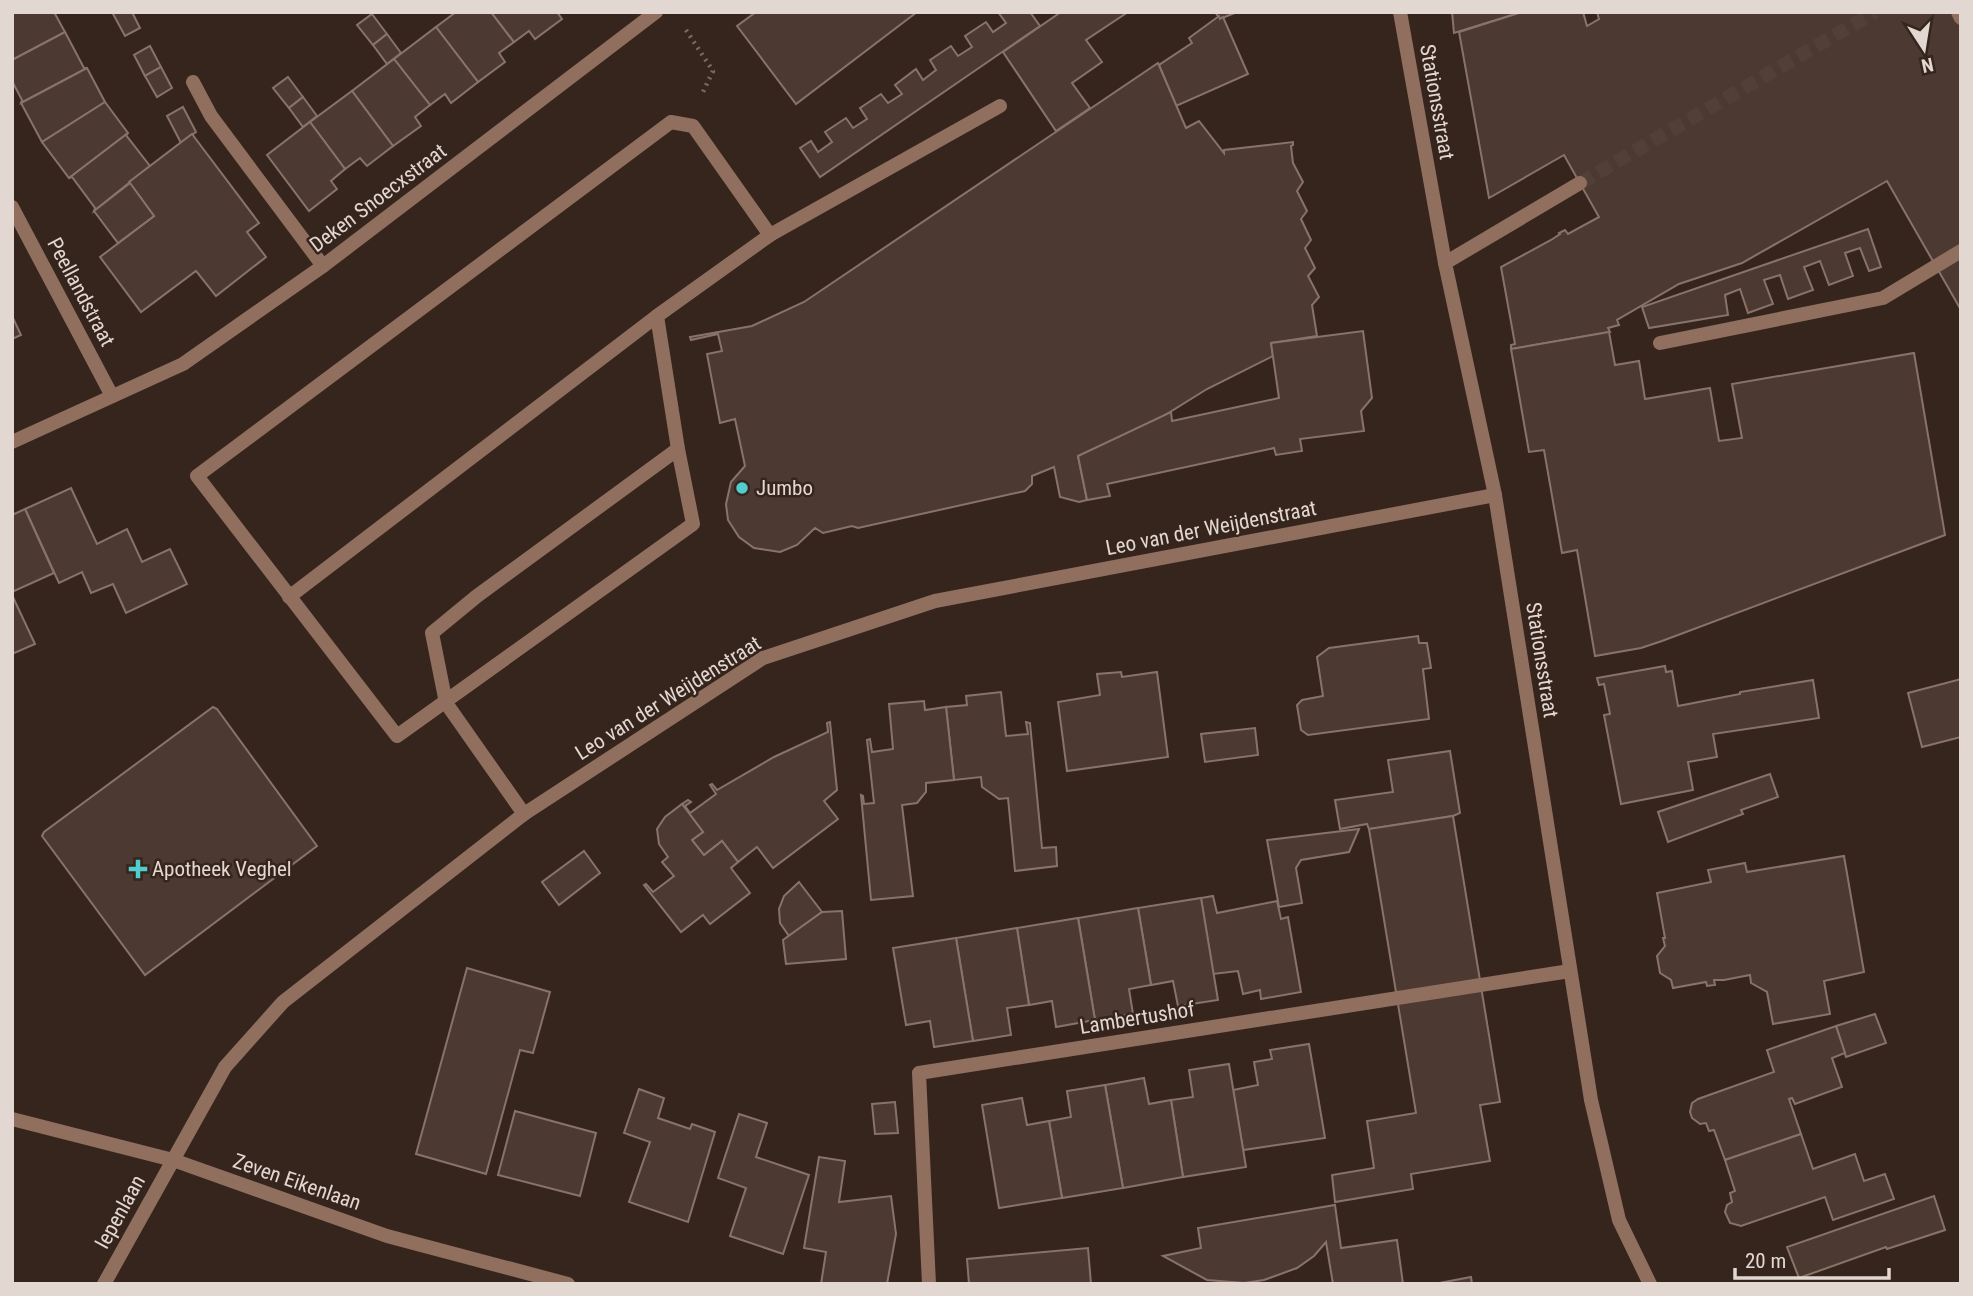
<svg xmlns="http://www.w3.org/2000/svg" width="1973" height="1296" font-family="'Roboto Condensed',sans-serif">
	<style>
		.building { fill: #4c3a32; stroke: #88736a; stroke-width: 2 }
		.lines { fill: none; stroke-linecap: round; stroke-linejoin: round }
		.street-tunnel { stroke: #504038; stroke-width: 14; stroke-dasharray: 14 7; stroke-linecap: butt }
		.path { stroke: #796a63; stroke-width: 4.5; stroke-dasharray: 2 5; stroke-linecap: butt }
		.lane { stroke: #916f5f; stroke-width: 14 }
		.street { stroke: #916f5f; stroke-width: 14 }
		.poi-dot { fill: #52cdcd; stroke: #36251d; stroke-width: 2.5 }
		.labels { text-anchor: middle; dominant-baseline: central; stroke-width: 5; stroke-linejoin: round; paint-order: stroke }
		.street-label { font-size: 21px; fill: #e3d7d2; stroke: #36251d }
		.poi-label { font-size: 21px; fill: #e3d7d2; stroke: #36251d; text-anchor: start }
	</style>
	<rect width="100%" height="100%" fill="#36251d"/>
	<!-- building -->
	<g class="building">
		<path d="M54 12 65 32 12 60V13Z"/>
		<path d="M112 12H132L140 28 125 36Z"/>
		<path d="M456 12H491L514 42 499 53 505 62 478 82 436 27Z"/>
		<path d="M491 12H557L562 19 535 39 529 31 514 42Z"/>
		<path d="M756 12H917L796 104 737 26Z"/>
		<path d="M998 12H1030L1040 26 820 177 800 148 811 141 818 152 832 142 825 132 846 118 853 128 867 119 860 108 881 94 888 103 902 94 895 85 916 69 923 80 936 70 930 60 951 46 958 56 972 47 965 36 986 22 993 32 1006 23Z"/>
		<path d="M1061 12H1128L1086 40 1102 62 1072 83 1090 108 1056 131 1003 52Z"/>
		<path d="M1215 12H1237L1220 19Z"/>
		<path d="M1452 12H1522L1454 33Z"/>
		<path d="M1522 12H1583L1587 26 1599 19 1597 12H1961V310L1887 181 1742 263 1679 284 1617 320 1619 325 1608 328 1610 332 1511 349V345L1515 344 1501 267 1551 240 1560 234 1559 233 1565 230 1568 234 1599 217 1564 155 1489 198 1459 32Z"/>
		<path d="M372 14 387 34 373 45 357 25Z"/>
		<path d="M1219 16 1220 19 1223 17 1248 74 1176 106 1159 65 1192 43 1189 38Z"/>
		<path d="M436 27 478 82 451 103 445 94 430 105 394 59Z"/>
		<path d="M65 32 84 68H87L21 103 22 100 12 81V60Z"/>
		<path d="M387 34 401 53 387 64 373 45Z"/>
		<path d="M150 46 161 67 145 76 134 55Z"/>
		<path d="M394 59 430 105 415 117 421 126 393 146 352 91Z"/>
		<path d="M1158 63 1186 128 1199 121 1224 153V150L1293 142V145L1291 146 1293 163 1303 182 1297 191 1307 211 1301 219 1311 240 1305 248 1315 268 1308 276 1319 297 1312 305 1317 336 1271 343 1273 356 1207 389 1157 420 1078 456 1087 500 1079 502 1060 497 1054 467 1032 476V484L1025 491 858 528 852 526 823 533 815 528 797 545 780 552 754 548 739 537 728 520 726 504 731 482 745 466 735 419 720 423 707 354 722 351 718 334 691 340 690 337 752 326 804 302Z"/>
		<path d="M161 67 172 88 157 97 145 76Z"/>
		<path d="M87 68 105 102 42 142 21 103Z"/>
		<path d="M288 77 303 97 289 108 273 88Z"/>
		<path d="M352 91 393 146 367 166 360 158 345 169 310 122Z"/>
		<path d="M303 97 317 116 303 127 289 108Z"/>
		<path d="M105 102 128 133 69 178 42 142Z"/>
		<path d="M183 107 196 132 181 143 167 116Z"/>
		<path d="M310 122 345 169 331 181 337 189 309 211 267 155Z"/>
		<path d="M128 133 126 135 150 166 94 211 95 208 72 177 69 178Z"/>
		<path d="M192 134 259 223 247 232 266 257 216 296 196 271 141 312 100 257 154 216 129 182Z"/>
		<path d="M130 183 154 216 118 243 94 211Z"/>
		<path d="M1868 229 1881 267 1869 271 1860 248 1845 253 1853 276 1829 285 1820 261 1804 267 1813 290 1788 299 1780 275 1764 280 1773 304 1748 313 1740 289 1725 295 1728 315 1649 328 1642 307Z"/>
		<path d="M12 316 21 335 12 339Z"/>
		<path d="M1363 331 1372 398 1361 411 1364 431 1300 439 1302 451 1276 455 1274 448 1107 484 1110 496 1087 500 1078 456 1171 412 1172 421 1279 398 1271 343Z"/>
		<path d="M1609 332 1615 365 1639 361 1645 399 1710 388 1719 441 1742 438 1732 384 1914 353 1945 535 1662 641 1641 648 1595 656 1577 550 1562 553 1544 450 1529 452 1511 349Z"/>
		<path d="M71 488 97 544 127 529 142 562 170 549 187 584 126 613 113 584 91 593 82 572 59 583 25 509Z"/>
		<path d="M25 509 54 573 12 592V515Z"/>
		<path d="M12 595 35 644 12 654Z"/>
		<path d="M1418 636 1419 643H1427L1431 668 1423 669 1429 719 1308 735 1301 730 1297 705 1302 700 1323 696 1317 657 1329 648Z"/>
		<path d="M1665 666 1666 672 1672 671 1678 706 1740 694V692L1813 680 1819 718 1713 734 1717 757 1688 762 1693 790 1621 804 1604 715 1610 714 1604 684 1599 685 1597 678Z"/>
		<path d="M1121 672 1122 677 1157 672 1168 757 1067 771 1058 702 1100 695 1097 674Z"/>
		<path d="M1961 679V737L1922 747 1908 693Z"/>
		<path d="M1001 692 1006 736 1028 734 1026 722 1030 723 1042 848 1056 847 1057 866 1015 871 1008 798 999 799 982 787 981 777 954 780 946 707 967 705 966 696Z"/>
		<path d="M924 701 925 710 946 707 954 780 926 783V792L917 803 902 805 913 896 871 900 861 795 863 796 864 804 874 803 867 740 870 739 872 752 893 749 889 704Z"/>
		<path d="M213 707 217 709 317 846 145 975 42 836 44 832Z"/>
		<path d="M830 722 837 790 824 801 838 819 773 868 757 847 738 862 722 841 704 855 692 840 703 832 682 804 688 800 691 802 685 806 690 813 716 794 710 785 712 784 717 790 774 757 828 732 827 723Z"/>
		<path d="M1255 728 1258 755 1205 762 1201 734Z"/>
		<path d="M1450 751 1460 813 1453 816 1369 829 1367 824 1340 829 1335 800 1393 792 1388 760Z"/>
		<path d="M1770 774 1778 797 1741 810 1743 814 1668 842 1658 812Z"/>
		<path d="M682 804 703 832 692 840 704 855 722 841 738 862 731 868 750 893 710 924 703 915 681 932 644 885 646 884 653 892 674 876 662 862 668 857 659 844 657 829 665 817Z"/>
		<path d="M1453 816 1500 1102 1480 1105 1490 1161 1411 1174 1413 1189 1335 1202 1332 1175 1374 1168 1367 1121 1416 1113 1369 829Z"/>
		<path d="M1359 829 1349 852 1301 860 1296 868 1302 903 1279 907 1267 840Z"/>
		<path d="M584 851 600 873 559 905 542 882Z"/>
		<path d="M1844 856 1864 972 1824 981 1830 1014 1773 1024 1767 992 1751 983 1750 975 1724 980H1714L1715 985 1707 986 1706 982 1673 988 1671 980 1660 973 1657 956 1665 946 1663 938H1665L1657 893 1711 882 1708 870 1745 863 1747 872Z"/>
		<path d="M799 882 822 912 789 936 780 923 779 909 784 896Z"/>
		<path d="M1213 896 1217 913 1277 901 1281 919 1288 917 1301 992 1261 999 1260 990 1243 994 1238 971 1213 974 1201 898Z"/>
		<path d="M1201 898 1218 1000 1178 1006 1173 981 1151 985 1138 908Z"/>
		<path d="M1138 908 1151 985 1129 989 1133 1014 1095 1020 1078 918Z"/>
		<path d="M842 911 846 959 786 964 783 940 822 912Z"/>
		<path d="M1078 918 1095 1020 1056 1027 1052 1001 1029 1005 1017 928Z"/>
		<path d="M1017 928 1029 1005 1007 1008 1011 1035 973 1041 956 938Z"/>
		<path d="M956 938 973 1041 934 1047 930 1021 906 1025 893 948Z"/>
		<path d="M467 968 550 992 533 1053 520 1050 486 1174 416 1154Z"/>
		<path d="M1875 1014 1886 1043 1846 1057 1836 1026Z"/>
		<path d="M1836 1026 1845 1053 1832 1058 1842 1087 1795 1104 1792 1098 1789 1099 1801 1134 1725 1160 1714 1130 1709 1131 1706 1123 1700 1124 1692 1118 1690 1112 1692 1103 1698 1099 1774 1072 1767 1050Z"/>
		<path d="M1309 1044 1325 1138 1243 1150 1233 1090 1258 1085 1254 1062 1272 1059 1270 1050Z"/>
		<path d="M1229 1064 1246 1167 1183 1177 1171 1100 1193 1097 1189 1070Z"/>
		<path d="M1144 1078 1149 1104 1171 1100 1183 1177 1123 1188 1105 1085Z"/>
		<path d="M1105 1085 1123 1188 1062 1198 1049 1121 1071 1117 1067 1091Z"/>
		<path d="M639 1089 664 1098 658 1118 690 1129 692 1124 715 1132 688 1222 629 1202 650 1142 624 1133Z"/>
		<path d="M1022 1098 1027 1125 1049 1121 1062 1198 999 1208 982 1105Z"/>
		<path d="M895 1102 898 1133 875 1134 872 1104Z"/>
		<path d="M515 1111 596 1133 580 1196 498 1175Z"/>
		<path d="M739 1114 767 1123 756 1157 809 1175 783 1254 730 1236 746 1188 718 1178Z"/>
		<path d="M1801 1134 1813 1169 1855 1154 1864 1181 1885 1174 1894 1199 1833 1220 1825 1197 1741 1226 1730 1223 1725 1212 1727 1205 1732 1202 1730 1193 1735 1191 1725 1160Z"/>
		<path d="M819 1157 845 1161 839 1202 891 1196 896 1234 887 1284H821L826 1252 804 1248Z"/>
		<path d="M1934 1196 1945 1230 1887 1249 1886 1247 1799 1278 1787 1247Z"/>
		<path d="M1335 1205 1341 1248 1397 1240 1403 1284H1333L1326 1242 1314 1256 1297 1268 1264 1280 1244 1283 1207 1280 1163 1256 1201 1248 1198 1228Z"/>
		<path d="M1088 1248 1091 1284H969L967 1259Z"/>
		<path d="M1471 1277 1472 1284H1434Z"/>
	</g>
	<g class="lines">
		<!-- street-tunnel -->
		<path class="street-tunnel" d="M1580 183 1875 12"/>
		<!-- path -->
		<path class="path" d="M686 30 713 71 702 94"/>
		<!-- lane -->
		<g class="lane">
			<path d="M193 82 211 116 323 266"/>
			<path d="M1660 343 1883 298 1961 251"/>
			<path d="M678 449 657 316 770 235 1000 106"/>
			<path d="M289 597 657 316"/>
			<path d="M524 814 446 703 432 633 477 596 678 449 693 524 397 736 197 476 671 122 693 126 770 235"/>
		</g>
		<!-- street -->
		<g class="street">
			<path d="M1400 12 1445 263 1495 495 1591 1100 1619 1220 1650 1284"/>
			<path d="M1958 12 1961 18"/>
			<path d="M12 207 112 396"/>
			<path d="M1445 263 1580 183"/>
			<path d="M12 442 183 364 323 266 656 12"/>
			<path d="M12 1119 173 1160 387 1236 568 1284"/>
			<path d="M104 1284 225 1067 283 1002 524 814 763 658 935 601 1495 495"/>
			<path d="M929 1284 919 1073 1570 971"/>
		</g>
	</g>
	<!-- markers -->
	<g class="poi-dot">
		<circle cx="742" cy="488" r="7"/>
		<path d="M134.5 858.5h7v7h7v7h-7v7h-7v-7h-7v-7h7z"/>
	</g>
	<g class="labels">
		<!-- street labels -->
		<g class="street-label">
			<text transform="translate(1437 102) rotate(80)">Stationsstraat</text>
			<text transform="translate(378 198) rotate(-37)">Deken Snoecxstraat</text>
			<text transform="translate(81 292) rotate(62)">Peellandstraat</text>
			<text transform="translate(1211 528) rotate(-11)">Leo van der Weijdenstraat</text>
			<text transform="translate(1542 660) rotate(81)">Stationsstraat</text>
			<text transform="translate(668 698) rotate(-32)">Leo van der Weijdenstraat</text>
			<text transform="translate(1137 1018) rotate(-9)">Lambertushof</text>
			<text transform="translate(297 1182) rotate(19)">Zeven Eikenlaan</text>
			<text transform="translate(120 1212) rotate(-61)">Iepenlaan</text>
		</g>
		<!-- poi labels -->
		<g class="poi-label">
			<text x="756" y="488">Jumbo</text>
			<text x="152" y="869">Apotheek Veghel</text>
		</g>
	</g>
	<!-- border -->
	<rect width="1973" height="1296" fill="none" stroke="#e3d7d2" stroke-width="28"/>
	<!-- north arrow -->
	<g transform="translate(1924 49) rotate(168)" stroke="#36251d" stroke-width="5" paint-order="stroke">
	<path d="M0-5L12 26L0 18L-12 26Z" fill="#e3d7d2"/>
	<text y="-10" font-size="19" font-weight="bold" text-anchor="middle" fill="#e3d7d2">N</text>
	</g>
	<!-- scale -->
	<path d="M1735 1268v10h154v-10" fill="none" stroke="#e3d7d2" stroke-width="3.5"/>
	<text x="1745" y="1268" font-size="21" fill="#e3d7d2" stroke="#36251d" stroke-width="5" paint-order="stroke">20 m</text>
</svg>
